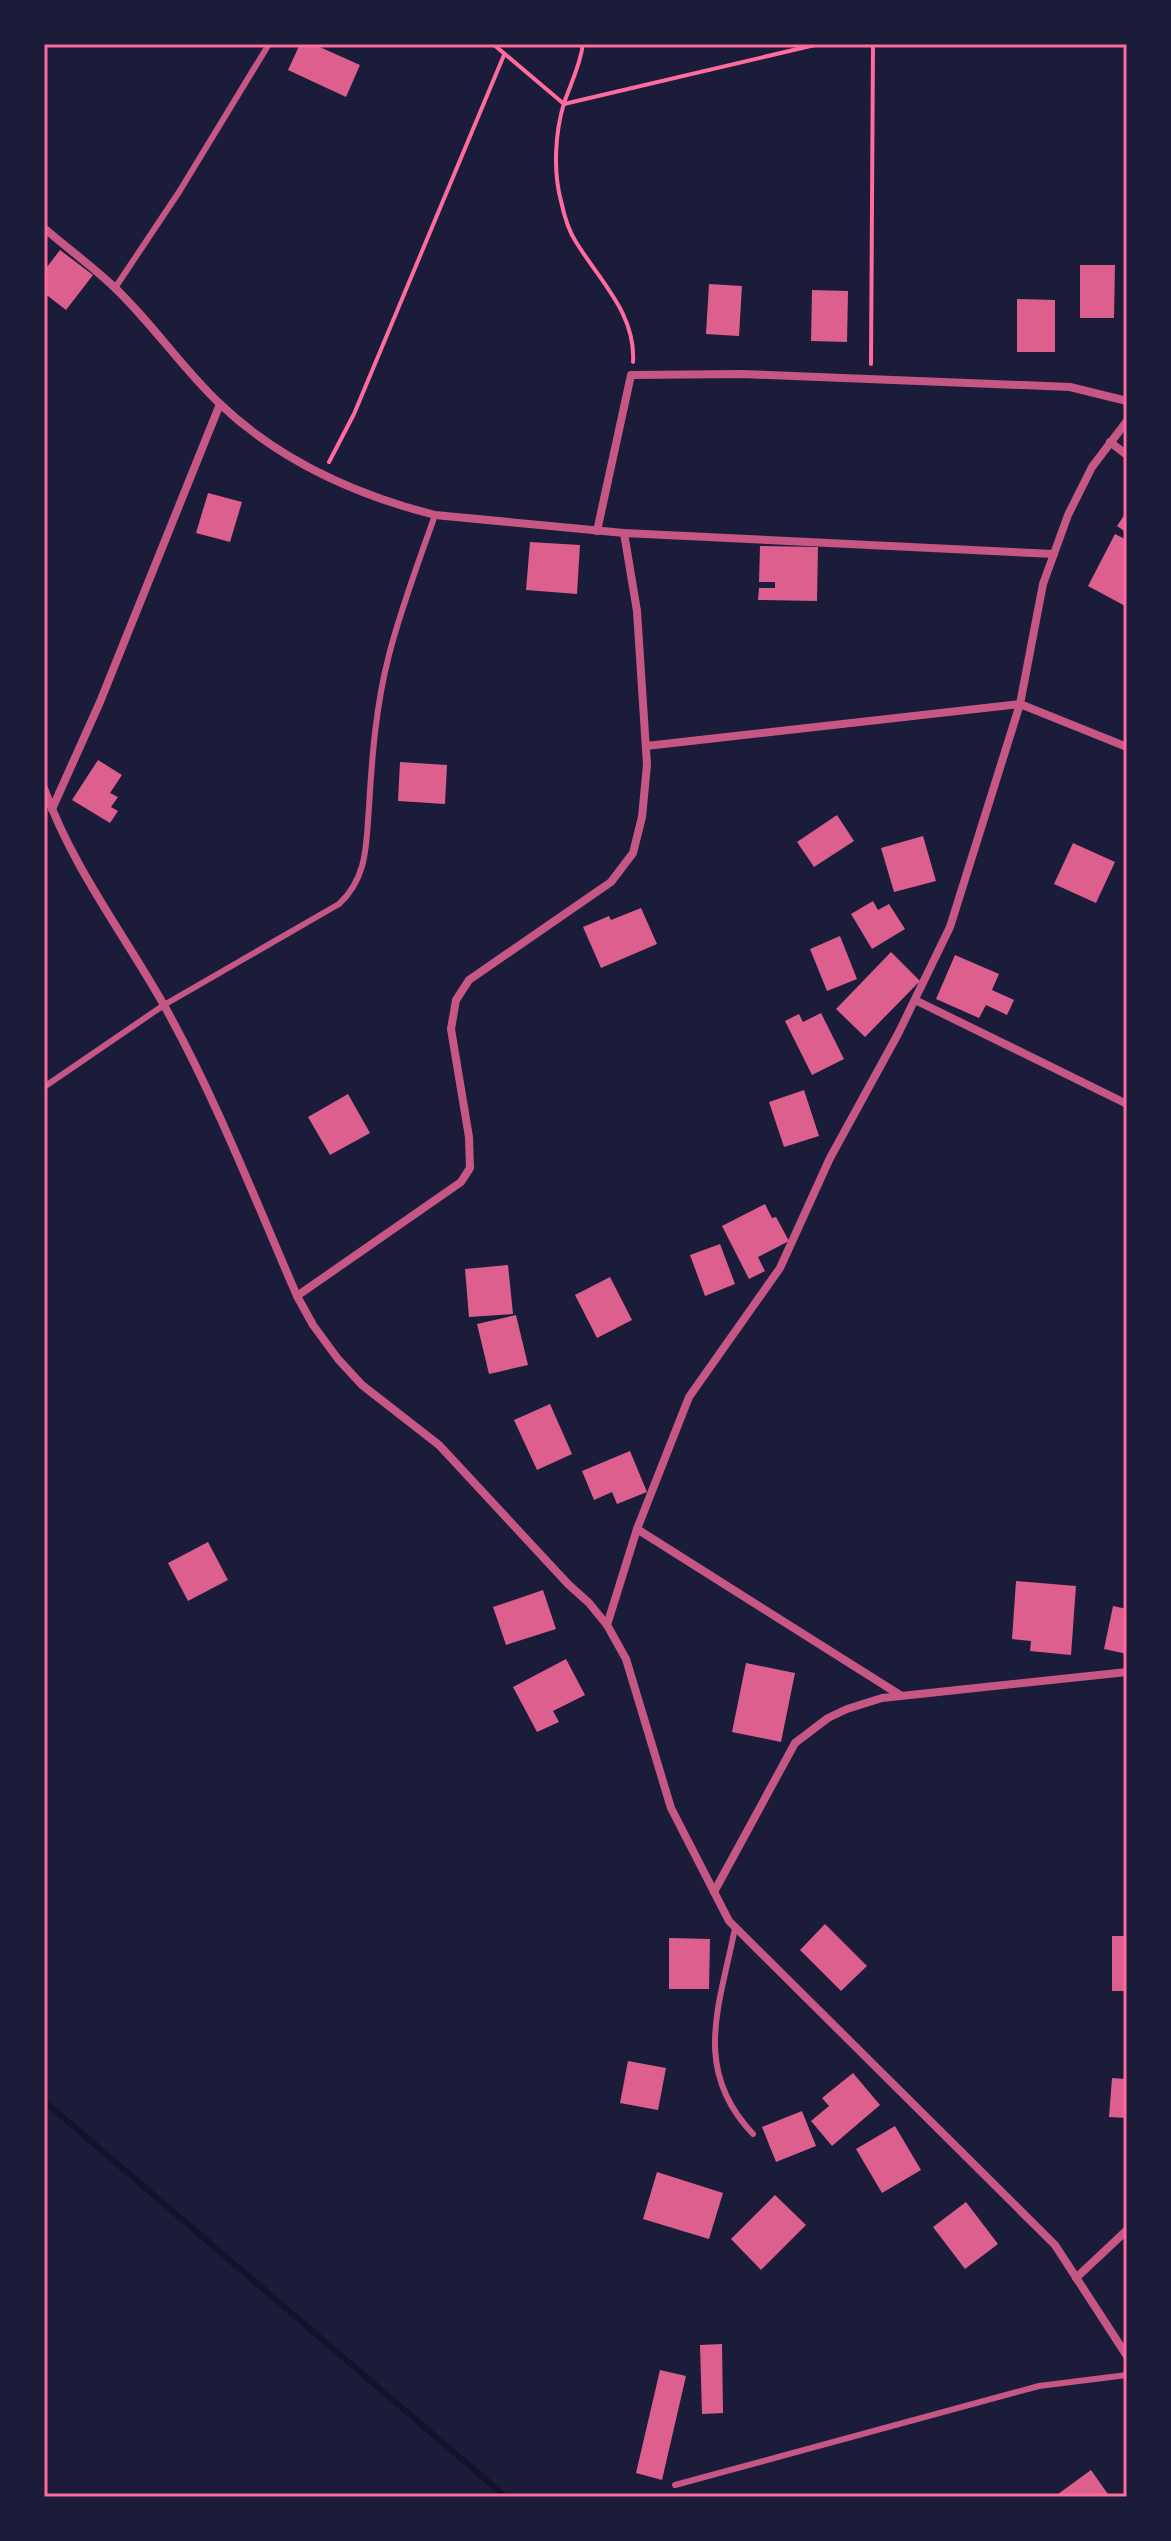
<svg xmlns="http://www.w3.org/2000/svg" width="1171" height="2541" font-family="Figtree,sans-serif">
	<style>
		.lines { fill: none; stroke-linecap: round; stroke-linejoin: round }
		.stream { stroke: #12122b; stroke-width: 6 }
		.building { fill: #dd5f8e }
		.path { stroke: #ff6b9d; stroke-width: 4 }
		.service { stroke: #c65784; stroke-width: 6 }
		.minor { stroke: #c65784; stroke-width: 8 }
		.neatline { fill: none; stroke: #ff6b9d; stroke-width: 3 }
	</style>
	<rect width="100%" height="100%" fill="#1b1b3a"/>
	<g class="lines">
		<!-- stream -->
		<path class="stream" d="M44 2101 506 2497"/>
	</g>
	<!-- building -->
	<g class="building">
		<path d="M300 44H313L360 65 346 97 288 70Z"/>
		<path d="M60 250 93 275 66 310 44 293V265L47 267Z"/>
		<path d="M1080 265H1115L1114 318H1080Z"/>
		<path d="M709 284 742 286 739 336 706 334Z"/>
		<path d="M812 290 848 291 847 342 811 341Z"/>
		<path d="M1017 299 1055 300V352H1017Z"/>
		<path d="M208 493 242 502 230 542 196 533Z"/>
		<path d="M1127 511V533L1117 526Z"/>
		<path d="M1115 534 1127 540V607L1088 586Z"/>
		<path d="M530 542 580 545 577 594 526 590Z"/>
		<path d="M760 546 818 547 817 601 758 600 759 588H775V582H759Z"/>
		<path d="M98 760 122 775 110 793 118 797 111 807 118 811 110 823 72 800Z"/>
		<path d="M400 762 447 765 445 804 398 801Z"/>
		<path d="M837 815 854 841 814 867 797 842Z"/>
		<path d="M923 836 936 881 894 892 881 848Z"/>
		<path d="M1073 843 1115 862 1096 903 1054 884Z"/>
		<path d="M873 901 878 910 889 904 905 929 872 949 851 914Z"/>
		<path d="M641 908 657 944 601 968 583 927 609 916 611 920Z"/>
		<path d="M840 936 857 979 827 991 810 949Z"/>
		<path d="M891 952 920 981 865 1037 836 1009Z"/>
		<path d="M955 955 999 974 992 990 1014 1000 1007 1015 986 1005 979 1018 936 999Z"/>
		<path d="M821 1013 844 1059 812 1075 785 1021 799 1014 803 1022Z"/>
		<path d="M804 1090 819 1136 784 1147 769 1102Z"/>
		<path d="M348 1094 370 1133 330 1155 308 1117Z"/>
		<path d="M765 1204 772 1218 776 1217 789 1241 758 1257 765 1271 749 1279 722 1226Z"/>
		<path d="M720 1244 735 1284 705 1296 690 1255Z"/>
		<path d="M508 1265 513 1314 469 1317 465 1269Z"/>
		<path d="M610 1277 632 1320 597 1338 575 1295Z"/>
		<path d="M516 1315 528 1365 489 1374 477 1324Z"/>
		<path d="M550 1404 572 1454 537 1470 514 1420Z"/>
		<path d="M630 1451 647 1492 617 1504 612 1492 594 1500 582 1471Z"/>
		<path d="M208 1542 228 1580 188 1601 168 1563Z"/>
		<path d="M1016 1581 1076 1586 1071 1655 1030 1651 1031 1641 1012 1639Z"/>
		<path d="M543 1590 556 1629 506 1645 493 1607Z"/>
		<path d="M1113 1606 1127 1609V1654L1104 1649Z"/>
		<path d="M566 1659 585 1695 553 1711 559 1722 537 1732 513 1687Z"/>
		<path d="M746 1663 795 1673 781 1742 732 1732Z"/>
		<path d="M825 1924 867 1966 841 1991 800 1950Z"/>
		<rect x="1112" y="1936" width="15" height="55"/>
		<path d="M669 1938 710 1939 709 1989H669Z"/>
		<path d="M628 2061 666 2068 658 2110 620 2103Z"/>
		<path d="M853 2073 880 2105 832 2146 811 2121 829 2106 822 2098Z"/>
		<path d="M1112 2078 1127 2079V2118L1109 2117Z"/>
		<path d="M802 2111 816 2146 776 2162 762 2127Z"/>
		<path d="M895 2126 921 2170 882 2193 856 2149Z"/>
		<path d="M657 2172 723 2193 709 2239 643 2219Z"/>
		<path d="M775 2195 806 2225 761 2270 731 2239Z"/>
		<path d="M966 2202 998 2244 965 2269 933 2227Z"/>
		<path d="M722 2344 723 2413 702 2414 700 2345Z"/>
		<path d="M660 2370 686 2376 662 2480 636 2473Z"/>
		<path d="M1091 2470 1110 2497H1054Z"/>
	</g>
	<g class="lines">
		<!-- path -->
		<g class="path">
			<path d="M493 44 564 104"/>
			<path d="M583 44C580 66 571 83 564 103 555 133 553 171 561 201 564 215 568 230 576 242 600 281 636 314 633 362"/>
			<path d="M564 104 819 44"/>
			<path d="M871 364 873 44"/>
			<path d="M329 462 354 414 504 55"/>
		</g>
		<!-- service -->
		<g class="service">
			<path d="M115 288 179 192 269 44"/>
			<path d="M44 1087 164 1005 339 904C368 877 366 844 369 807 372 756 376 705 389 655 401 608 419 561 435 515"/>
			<path d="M735 1928C720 2005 691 2069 753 2134"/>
			<path d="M675 2485 1039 2386 1127 2375"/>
		</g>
		<!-- minor -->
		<g class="minor">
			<path d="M44 228C67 248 92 266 114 287 152 323 182 368 220 404 280 461 357 495 435 515L624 533 1054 554"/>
			<path d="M1110 442 1127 455"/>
			<path d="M597 531 631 375 742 374 1070 387 1127 401"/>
			<path d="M646 746 1020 704 1127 747"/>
			<path d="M44 788C72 867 124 934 165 1007 216 1099 255 1199 297 1296L313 1325 338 1359 362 1385 439 1445 568 1584 589 1603 607 1625 626 1659 671 1808 729 1921 1055 2245 1127 2356"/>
			<path d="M52 809 100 702 220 404"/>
			<path d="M915 1000 1127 1104"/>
			<path d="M297 1296 461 1182 470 1168 469 1137 451 1029 456 1000 469 980 611 882 633 853 642 817 647 765 637 611 624 533"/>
			<path d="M637 1529 900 1695"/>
			<path d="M607 1625 637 1529 689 1397 780 1268 830 1158 898 1034 950 927 1020 704 1043 584 1068 515 1092 467 1127 421"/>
			<path d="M714 1892 795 1743 828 1718 847 1709 882 1698 1127 1672"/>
			<path d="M1076 2278 1127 2230"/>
		</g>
	</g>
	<!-- border -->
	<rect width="1171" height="2541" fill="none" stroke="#1b1b3a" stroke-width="92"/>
	<rect x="46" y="46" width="1079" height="2449" class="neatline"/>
</svg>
